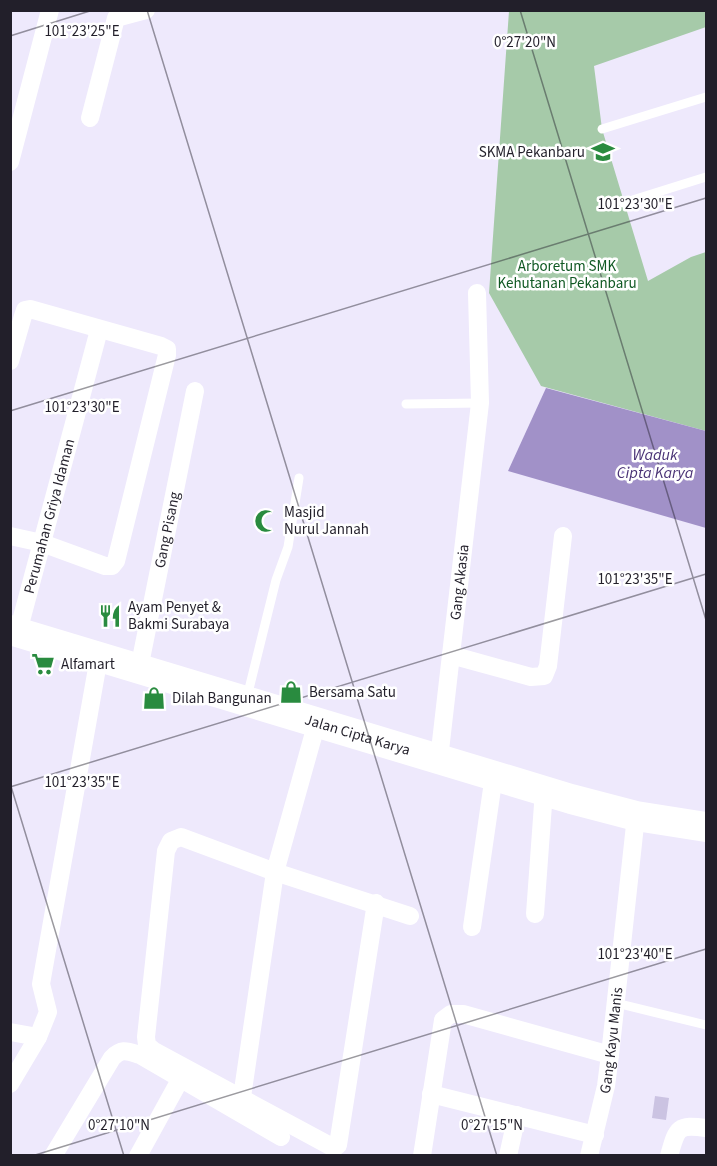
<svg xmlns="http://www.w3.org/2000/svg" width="717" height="1166" font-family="'Source Sans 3',sans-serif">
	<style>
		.green { fill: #a6caa9 }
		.water { fill: #a191c8 }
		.building { fill: #cbc3e2 }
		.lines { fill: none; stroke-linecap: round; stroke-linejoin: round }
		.service { stroke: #fff; stroke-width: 9 }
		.minor { stroke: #fff; stroke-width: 18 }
		.primary { stroke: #fff; stroke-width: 30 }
		.ticks { fill: none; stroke: #221f2a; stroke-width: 1.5; stroke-opacity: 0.45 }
		.labels { text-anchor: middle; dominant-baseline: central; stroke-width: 5; stroke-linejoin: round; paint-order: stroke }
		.poi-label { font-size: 15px; fill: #221f2a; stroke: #fff; text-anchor: start }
		.park-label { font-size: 15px; fill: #105923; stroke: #fff }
		.street-label { font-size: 15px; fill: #221f2a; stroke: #fff }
		.water-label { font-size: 16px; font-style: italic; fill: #493275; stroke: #fff }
		.ticks-label { font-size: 15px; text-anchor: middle; fill: #221f2a; stroke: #fff; stroke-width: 5; stroke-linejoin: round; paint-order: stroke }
	</style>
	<rect width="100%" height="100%" fill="#eee9fc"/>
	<!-- green -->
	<path class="green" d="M509 11H706V27L594 66 602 129 648 281 691 257 706 252V431L541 386 489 293Z"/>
	<!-- water -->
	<path class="water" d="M546 388 706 431V528L508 471Z"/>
	<!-- building -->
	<path class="building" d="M655 1096 669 1098 666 1120 652 1118Z"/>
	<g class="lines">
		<!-- service -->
		<g class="service">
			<path d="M602 129 706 97"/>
			<path d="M623 203 706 177"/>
			<path d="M406 404 480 403"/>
			<path d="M247 697 276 580 288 547 299 478"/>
			<path d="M616 1003 706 1025"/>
		</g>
		<!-- minor -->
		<g class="minor">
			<path d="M90 118 116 18 146 10"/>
			<path d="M10 162 50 10"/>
			<path d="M10 361 23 316 25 310 30 309 161 346 167 349V355L116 561 112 566H105L42 543 10 536"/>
			<path id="s1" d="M18 632 99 330"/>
			<path d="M451 655 531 677 544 676 548 666 563 536"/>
			<path id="s2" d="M139 669 195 391"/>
			<path id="s3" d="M439 759 480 403 477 293"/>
			<path d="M376 903 338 1145 334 1148 154 1051 147 1045 146 1037 166 851 171 841 181 837 275 872 410 916"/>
			<path d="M535 914 544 791"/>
			<path d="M472 927 494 775"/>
			<path d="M10 1032 38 1037"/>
			<path d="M10 1084 38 1037 48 1012 41 984 99 657"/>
			<path d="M431 1094 595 1135"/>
			<path d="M242 1097 275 872 317 722"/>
			<path d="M53 1156 112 1058C122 1048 127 1051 140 1055L281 1137"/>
			<path d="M138 1156 181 1078"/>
			<path d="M422 1156 443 1020 451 1014H463L610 1055"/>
			<path d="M508 1156 517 1115"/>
			<path id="s4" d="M589 1156 606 1086 610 1055 636 816"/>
			<path d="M669 1156C677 1128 677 1124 706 1128"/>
		</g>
		<!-- primary -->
		<path class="primary" id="s5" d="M10 630 571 799 636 816 706 827"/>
	</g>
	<!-- ticks -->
	<path class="ticks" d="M147 10 497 1156M520 10 706 620M10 36 93 10M10 411 706 198M10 783 124 1156M10 787 706 574M32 1156 706 949"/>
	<!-- icons -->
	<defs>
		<g id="school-bare" transform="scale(1.8)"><path d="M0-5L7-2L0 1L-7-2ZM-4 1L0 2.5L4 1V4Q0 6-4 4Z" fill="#298b3f" stroke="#fff" stroke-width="2.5" paint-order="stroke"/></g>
		<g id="mosque-bare" transform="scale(1.8)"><path d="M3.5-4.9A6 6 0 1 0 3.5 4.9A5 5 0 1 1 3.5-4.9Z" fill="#298b3f" stroke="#fff" stroke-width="2.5" paint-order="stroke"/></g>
		<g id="restaurant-bare" transform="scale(1.8)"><path d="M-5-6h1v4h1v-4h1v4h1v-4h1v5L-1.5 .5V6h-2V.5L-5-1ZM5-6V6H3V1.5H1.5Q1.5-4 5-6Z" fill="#298b3f" stroke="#fff" stroke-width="2.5" paint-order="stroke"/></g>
		<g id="supermarket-bare" transform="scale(1.8)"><path d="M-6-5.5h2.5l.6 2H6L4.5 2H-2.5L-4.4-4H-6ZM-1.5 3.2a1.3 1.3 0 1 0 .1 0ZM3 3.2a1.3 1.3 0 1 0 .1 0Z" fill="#298b3f" stroke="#fff" stroke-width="2.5" paint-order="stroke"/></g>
		<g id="shop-bare" transform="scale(1.8)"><path d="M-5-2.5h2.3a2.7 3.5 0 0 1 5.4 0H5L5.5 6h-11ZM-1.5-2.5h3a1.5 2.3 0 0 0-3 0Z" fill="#298b3f" stroke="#fff" stroke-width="2.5" paint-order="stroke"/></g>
	</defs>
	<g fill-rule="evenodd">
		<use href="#school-bare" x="603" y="152"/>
		<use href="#mosque-bare" x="266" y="521"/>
		<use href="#restaurant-bare" x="110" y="616"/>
		<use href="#supermarket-bare" x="43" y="664"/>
		<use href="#shop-bare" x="291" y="692"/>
		<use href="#shop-bare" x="154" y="698"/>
	</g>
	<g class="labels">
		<!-- poi labels -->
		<g class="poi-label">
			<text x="585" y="152" text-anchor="end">SKMA Pekanbaru</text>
			<text x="284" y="512">Masjid<tspan x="284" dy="17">Nurul Jannah</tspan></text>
			<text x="128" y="607">Ayam Penyet &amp;<tspan x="128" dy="17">Bakmi Surabaya</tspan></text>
			<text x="61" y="664">Alfamart</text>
			<text x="309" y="692">Bersama Satu</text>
			<text x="172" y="698">Dilah Bangunan</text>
		</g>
		<!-- park labels -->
		<g class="park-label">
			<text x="567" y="266">Arboretum SMK<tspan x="567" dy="17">Kehutanan Pekanbaru</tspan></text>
		</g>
		<!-- street labels -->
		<g class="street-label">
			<text stroke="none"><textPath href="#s1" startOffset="120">Perumahan Griya Idaman</textPath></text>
			<text stroke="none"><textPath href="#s2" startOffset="142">Gang Pisang</textPath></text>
			<text stroke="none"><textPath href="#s3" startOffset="178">Gang Akasia</textPath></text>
			<text stroke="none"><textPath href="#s5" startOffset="363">Jalan Cipta Karya</textPath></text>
			<text stroke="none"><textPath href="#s4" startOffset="118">Gang Kayu Manis</textPath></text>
		</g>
		<!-- water labels -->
		<g class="water-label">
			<text x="655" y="455">Waduk<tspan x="655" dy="18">Cipta Karya</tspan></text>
		</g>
	</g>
	<g class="ticks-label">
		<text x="82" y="36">101°23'25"E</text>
		<text x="525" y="47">0°27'20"N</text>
		<text x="635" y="209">101°23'30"E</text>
		<text x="82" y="412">101°23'30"E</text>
		<text x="635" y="584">101°23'35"E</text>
		<text x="82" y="787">101°23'35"E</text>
		<text x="635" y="959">101°23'40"E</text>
		<text x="119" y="1130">0°27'10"N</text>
		<text x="492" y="1130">0°27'15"N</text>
	</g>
	<!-- border -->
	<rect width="717" height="1166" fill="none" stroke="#221f2a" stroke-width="24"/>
</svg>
